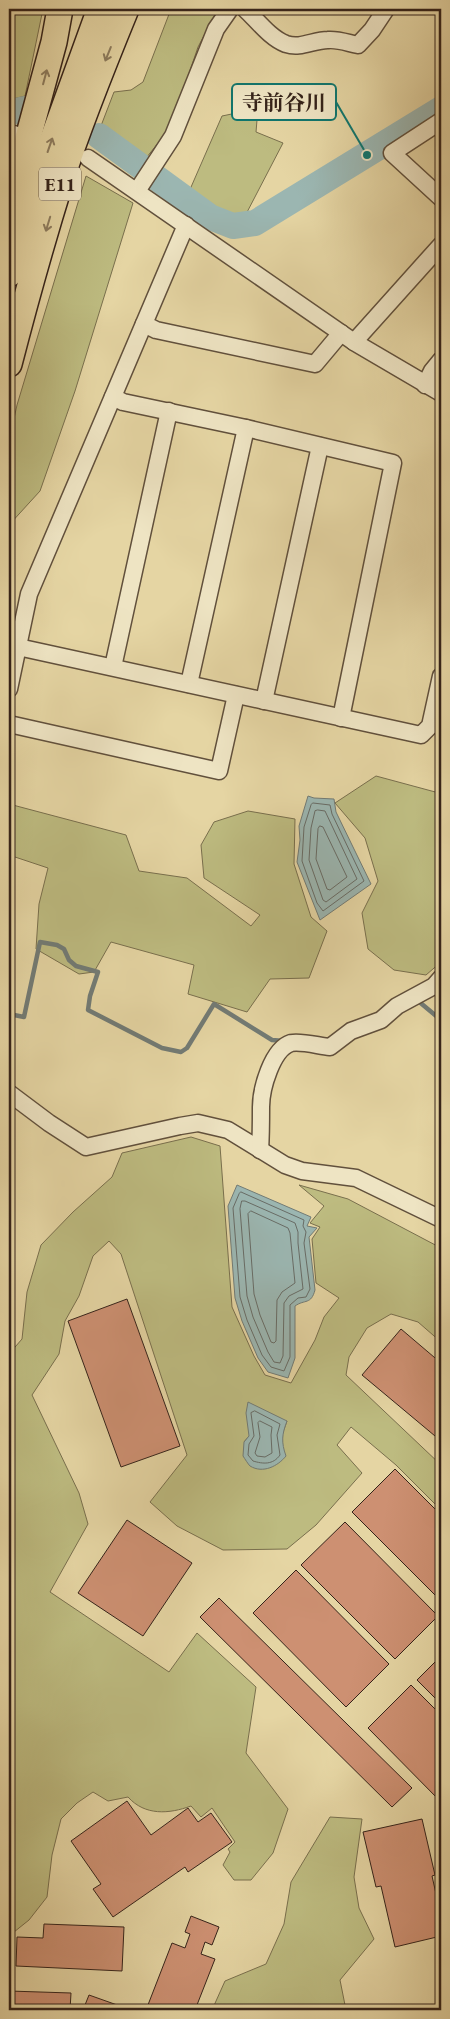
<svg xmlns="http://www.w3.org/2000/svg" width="450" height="2019" font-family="'EB Garamond','Noto Serif JP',serif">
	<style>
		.green { fill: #bdbb80; stroke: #796f4d; fill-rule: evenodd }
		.water { fill: #9bb6b1; stroke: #727b75 }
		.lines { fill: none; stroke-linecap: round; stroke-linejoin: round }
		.shore { stroke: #686c66; stroke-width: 1 }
		.stream { stroke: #727b75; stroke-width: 4.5 }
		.river { stroke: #9bb6b1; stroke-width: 26 }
		.building { fill: #cd9072; stroke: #35231a }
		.minor-casing { stroke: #61503c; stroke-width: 19 }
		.highway-casing { stroke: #35231a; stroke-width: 28 }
		.minor { stroke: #eee4c3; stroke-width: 16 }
		.highway { stroke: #e5d5a3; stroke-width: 25 }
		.oneway { stroke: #8d7c5e }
		.labels { text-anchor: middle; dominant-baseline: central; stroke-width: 4; stroke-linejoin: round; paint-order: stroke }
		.shield { fill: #eee4c3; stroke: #6c5d4d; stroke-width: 1 }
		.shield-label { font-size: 19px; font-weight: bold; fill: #35231a }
		.leader { fill: none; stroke: #0f766e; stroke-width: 2 }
		.callout-dot { fill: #0f766e; stroke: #eee4c3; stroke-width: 2 }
		.callout { fill: #eee4c3; stroke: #0f766e; stroke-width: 2 }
		.callout-label { font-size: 21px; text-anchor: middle; font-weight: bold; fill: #35231a }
	</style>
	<rect width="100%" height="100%" fill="#e5d5a3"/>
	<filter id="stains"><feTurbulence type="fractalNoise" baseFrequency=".004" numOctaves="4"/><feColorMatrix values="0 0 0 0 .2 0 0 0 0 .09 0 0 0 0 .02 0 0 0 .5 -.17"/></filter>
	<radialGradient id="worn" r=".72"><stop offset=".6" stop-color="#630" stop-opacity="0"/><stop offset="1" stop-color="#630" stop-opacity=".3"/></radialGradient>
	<!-- green -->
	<g class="green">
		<path d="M11 9H43L25 96 9 100V14Z"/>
		<path d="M171 9H218L198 47 174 118 163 137 146 158 99 131 114 92 131 90 143 82Z"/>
		<path d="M251 110 257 120 256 132 283 143 244 218 227 219 188 194 222 116Z"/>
		<path d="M86 176 133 203 75 391 40 491 9 525V441L17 405Z"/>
		<path d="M376 776 439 793 441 795V962L426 975 394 970 368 949 362 913 378 881 365 838 335 803Z"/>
		<path d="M9 804 126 835 139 871 187 878 251 926 260 915 204 878 201 845 214 822 248 811 295 819 294 864 311 917 327 931 309 978 270 979 247 1012 188 994 194 965 111 942 94 972 79 974 36 949 39 904 48 868 9 855Z"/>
		<path d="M191 1137 220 1146 232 1307 254 1356 265 1375 291 1383 315 1340 324 1317 339 1298 316 1283 312 1239 320 1227 310 1223 324 1206 299 1185 348 1199 441 1248V1342L418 1322 391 1314 367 1328 349 1357 346 1375 441 1465V1510L396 1465 351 1427 337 1445 362 1473 316 1525 287 1549 223 1550 177 1526 150 1502 187 1455 121 1254 109 1241 93 1256 79 1296 65 1321 59 1354 32 1395 79 1493 88 1524 50 1592 169 1672 197 1633 256 1687 246 1753 288 1809 273 1853 251 1880H234L223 1865 230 1852 228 1849 235 1842 212 1808 201 1817 191 1806C169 1814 145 1816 128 1797L108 1801 93 1792 77 1803 61 1819 52 1855 47 1897 29 1920 9 1936V1354L22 1339 27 1292 41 1245 73 1212 112 1177 122 1153ZM287 1421 282 1435V1446L244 1442 249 1436Z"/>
		<path d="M330 1817 362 1819 354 1877 359 1908 374 1939 340 1980 346 2010H212L225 1981 266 1964 284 1924 291 1882Z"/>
	</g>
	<!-- water -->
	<g class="water">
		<path d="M308 796 314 798 334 799 336 812 371 884 320 920 297 862 300 840 299 826Z"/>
		<path d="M237 1185 311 1217 307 1226 317 1228 309 1237 315 1290C311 1305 305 1299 295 1306V1358L288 1378 268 1372 258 1358 242 1321 235 1298 228 1206Z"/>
		<path d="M248 1402 287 1421C282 1434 281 1442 286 1456 278 1466 263 1474 250 1466 248 1464 245 1459 243 1456L244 1442 249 1436 246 1413Z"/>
	</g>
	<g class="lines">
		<!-- shore -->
		<g class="shore">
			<path d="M313 803 330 805 332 814 364 881 323 911 317 903 302 861 304 827 311 805Z"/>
			<path d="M318 810 325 811 357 879 326 902 323 900 309 860 311 828 315 811Z"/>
			<path d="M320 826 323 827 347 877 330 890 327 889 316 859 318 829Z"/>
			<path d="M241 1192 304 1220 303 1226 306 1232 304 1243 310 1289 306 1297 298 1298 290 1305V1357L284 1371 271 1367 262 1355 247 1320 240 1297 233 1208 239 1194Z"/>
			<path d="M242 1201H245L295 1223 298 1232V1243L303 1289 289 1296 284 1303 283 1356 280 1363 274 1362 268 1352 253 1317 247 1296 240 1209Z"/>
			<path d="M251 1211 288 1228 290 1233 295 1283 282 1292 277 1300 276 1341 274 1343 271 1342 260 1315 254 1294 248 1214Z"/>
			<path d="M255 1411 280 1424 277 1435 280 1455C273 1465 263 1464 253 1461L248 1455 249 1444 254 1436 251 1413Z"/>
			<path d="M260 1421 272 1427 271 1435 272 1453 265 1457 257 1456 255 1453 260 1437 258 1423Z"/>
		</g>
		<!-- stream -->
		<g class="stream">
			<path d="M416 1001 417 1000 441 1020"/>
			<path d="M9 1014 24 1017 40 942 57 945 64 949 69 960 76 966 98 972 90 996 88 1010 162 1048 181 1052 187 1048 214 1004 272 1040 285 1041"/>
		</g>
		<!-- river -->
		<g class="river">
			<path d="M9 113 24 109"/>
			<path d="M99 136 210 217 233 226 255 223 441 109"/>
		</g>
	</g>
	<!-- building -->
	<g class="building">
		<path d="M127 1299 180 1446 121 1467 68 1321Z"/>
		<path d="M401 1329 441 1363V1441L362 1375Z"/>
		<path d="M395 1469 441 1515V1601L352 1512Z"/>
		<path d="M127 1520 192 1563 143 1636 78 1593Z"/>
		<path d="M345 1522 438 1616 395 1659 301 1565Z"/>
		<path d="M296 1570 389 1664 346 1707 253 1613Z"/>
		<path d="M219 1598 412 1788 392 1807 200 1617Z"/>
		<path d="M441 1656V1704L417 1680Z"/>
		<path d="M411 1685 441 1715V1802L368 1728Z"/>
		<path d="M127 1801 151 1835 188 1808 198 1822 211 1813 232 1842 188 1872 185 1867 113 1917 93 1889 101 1884 71 1841Z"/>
		<path d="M422 1819 435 1875 432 1876 441 1916V1936L395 1947 381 1886 376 1887 363 1832Z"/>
		<path d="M191 1916 219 1927 212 1945 205 1942 201 1954 215 1959 195 2010H146L172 1943 185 1948 190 1934 185 1932Z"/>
		<path d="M44 1924 124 1927 122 1971 16 1966 17 1937 43 1938Z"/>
		<path d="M9 1991 71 1993 70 2010H9Z"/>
		<path d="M89 1995 120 2006 119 2009 121 2010H83Z"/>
	</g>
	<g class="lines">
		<!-- minor casing -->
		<g class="minor-casing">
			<g id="minor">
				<path d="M245 9C257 20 270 38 286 44 301 49 313 40 328 40 338 39 348 43 358 45L372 30 386 9"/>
				<path d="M441 121 392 153 441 198"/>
				<path d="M9 134H14"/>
				<path d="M88 158 354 342 441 393"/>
				<path d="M137 191 173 136 216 29 230 9"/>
				<path d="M144 324 156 330 315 364 341 333"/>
				<path d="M354 342 441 245"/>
				<path d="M425 385 432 371 441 360"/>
				<path d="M113 397 123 402 246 428 393 463 341 718"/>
				<path d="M18 647 421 735 430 726 441 676"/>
				<path d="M113 667 169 411"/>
				<path d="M189 684 246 428"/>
				<path d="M9 689 29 594 186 225"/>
				<path d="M264 701 320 446"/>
				<path d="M9 724 219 771 236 695"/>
				<path d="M9 1093 49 1123 86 1147 180 1126 198 1123 228 1130 285 1165 302 1171 356 1178 441 1219"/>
				<path d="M260 1150C261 1135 261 1122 261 1107 261 1089 272 1049 291 1043 302 1041 319 1046 330 1047L351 1031 381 1020 397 1006 434 986 441 978"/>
			</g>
		</g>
		<!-- highway casing -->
		<g class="highway-casing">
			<g id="highway">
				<path d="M9 208 54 42 60 9"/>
				<path d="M9 274 42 169 100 9"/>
				<path d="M9 364C25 302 42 241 61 180 80 122 103 65 126 9"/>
			</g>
		</g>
		<!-- minor -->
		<use href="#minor" class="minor"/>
		<!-- highway -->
		<use href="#highway" class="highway"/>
	</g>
	<!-- one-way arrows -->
	<defs><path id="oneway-shaft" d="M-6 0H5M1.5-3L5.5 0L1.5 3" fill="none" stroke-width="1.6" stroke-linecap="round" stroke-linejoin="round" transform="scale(1.25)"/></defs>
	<g class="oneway">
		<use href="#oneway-shaft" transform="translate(108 54) rotate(112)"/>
		<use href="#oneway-shaft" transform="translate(45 77) rotate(-75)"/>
		<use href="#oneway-shaft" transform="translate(50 145) rotate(-71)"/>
		<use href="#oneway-shaft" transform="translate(48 224) rotate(107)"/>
	</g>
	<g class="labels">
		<!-- shield labels -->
		<rect class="shield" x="39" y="167.5" width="42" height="33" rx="4"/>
		<g class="shield-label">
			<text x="60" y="184">E11</text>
		</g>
	</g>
	<!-- callouts -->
	<path class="leader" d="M367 155L336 102"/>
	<circle class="callout-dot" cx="367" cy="155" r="5"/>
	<rect class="callout" x="232" y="84" width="104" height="36" rx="5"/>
	<g class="callout-label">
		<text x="284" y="110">寺前谷川</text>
	</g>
	<!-- margin -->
	<rect width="450" height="2019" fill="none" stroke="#e5d5a3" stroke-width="30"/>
	<rect x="10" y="10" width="430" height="1999" fill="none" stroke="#35231a" stroke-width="2.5"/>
	<rect x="15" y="15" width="420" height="1989" fill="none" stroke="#35231a"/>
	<rect width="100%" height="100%" filter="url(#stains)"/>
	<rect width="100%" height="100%" fill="url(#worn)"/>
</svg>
